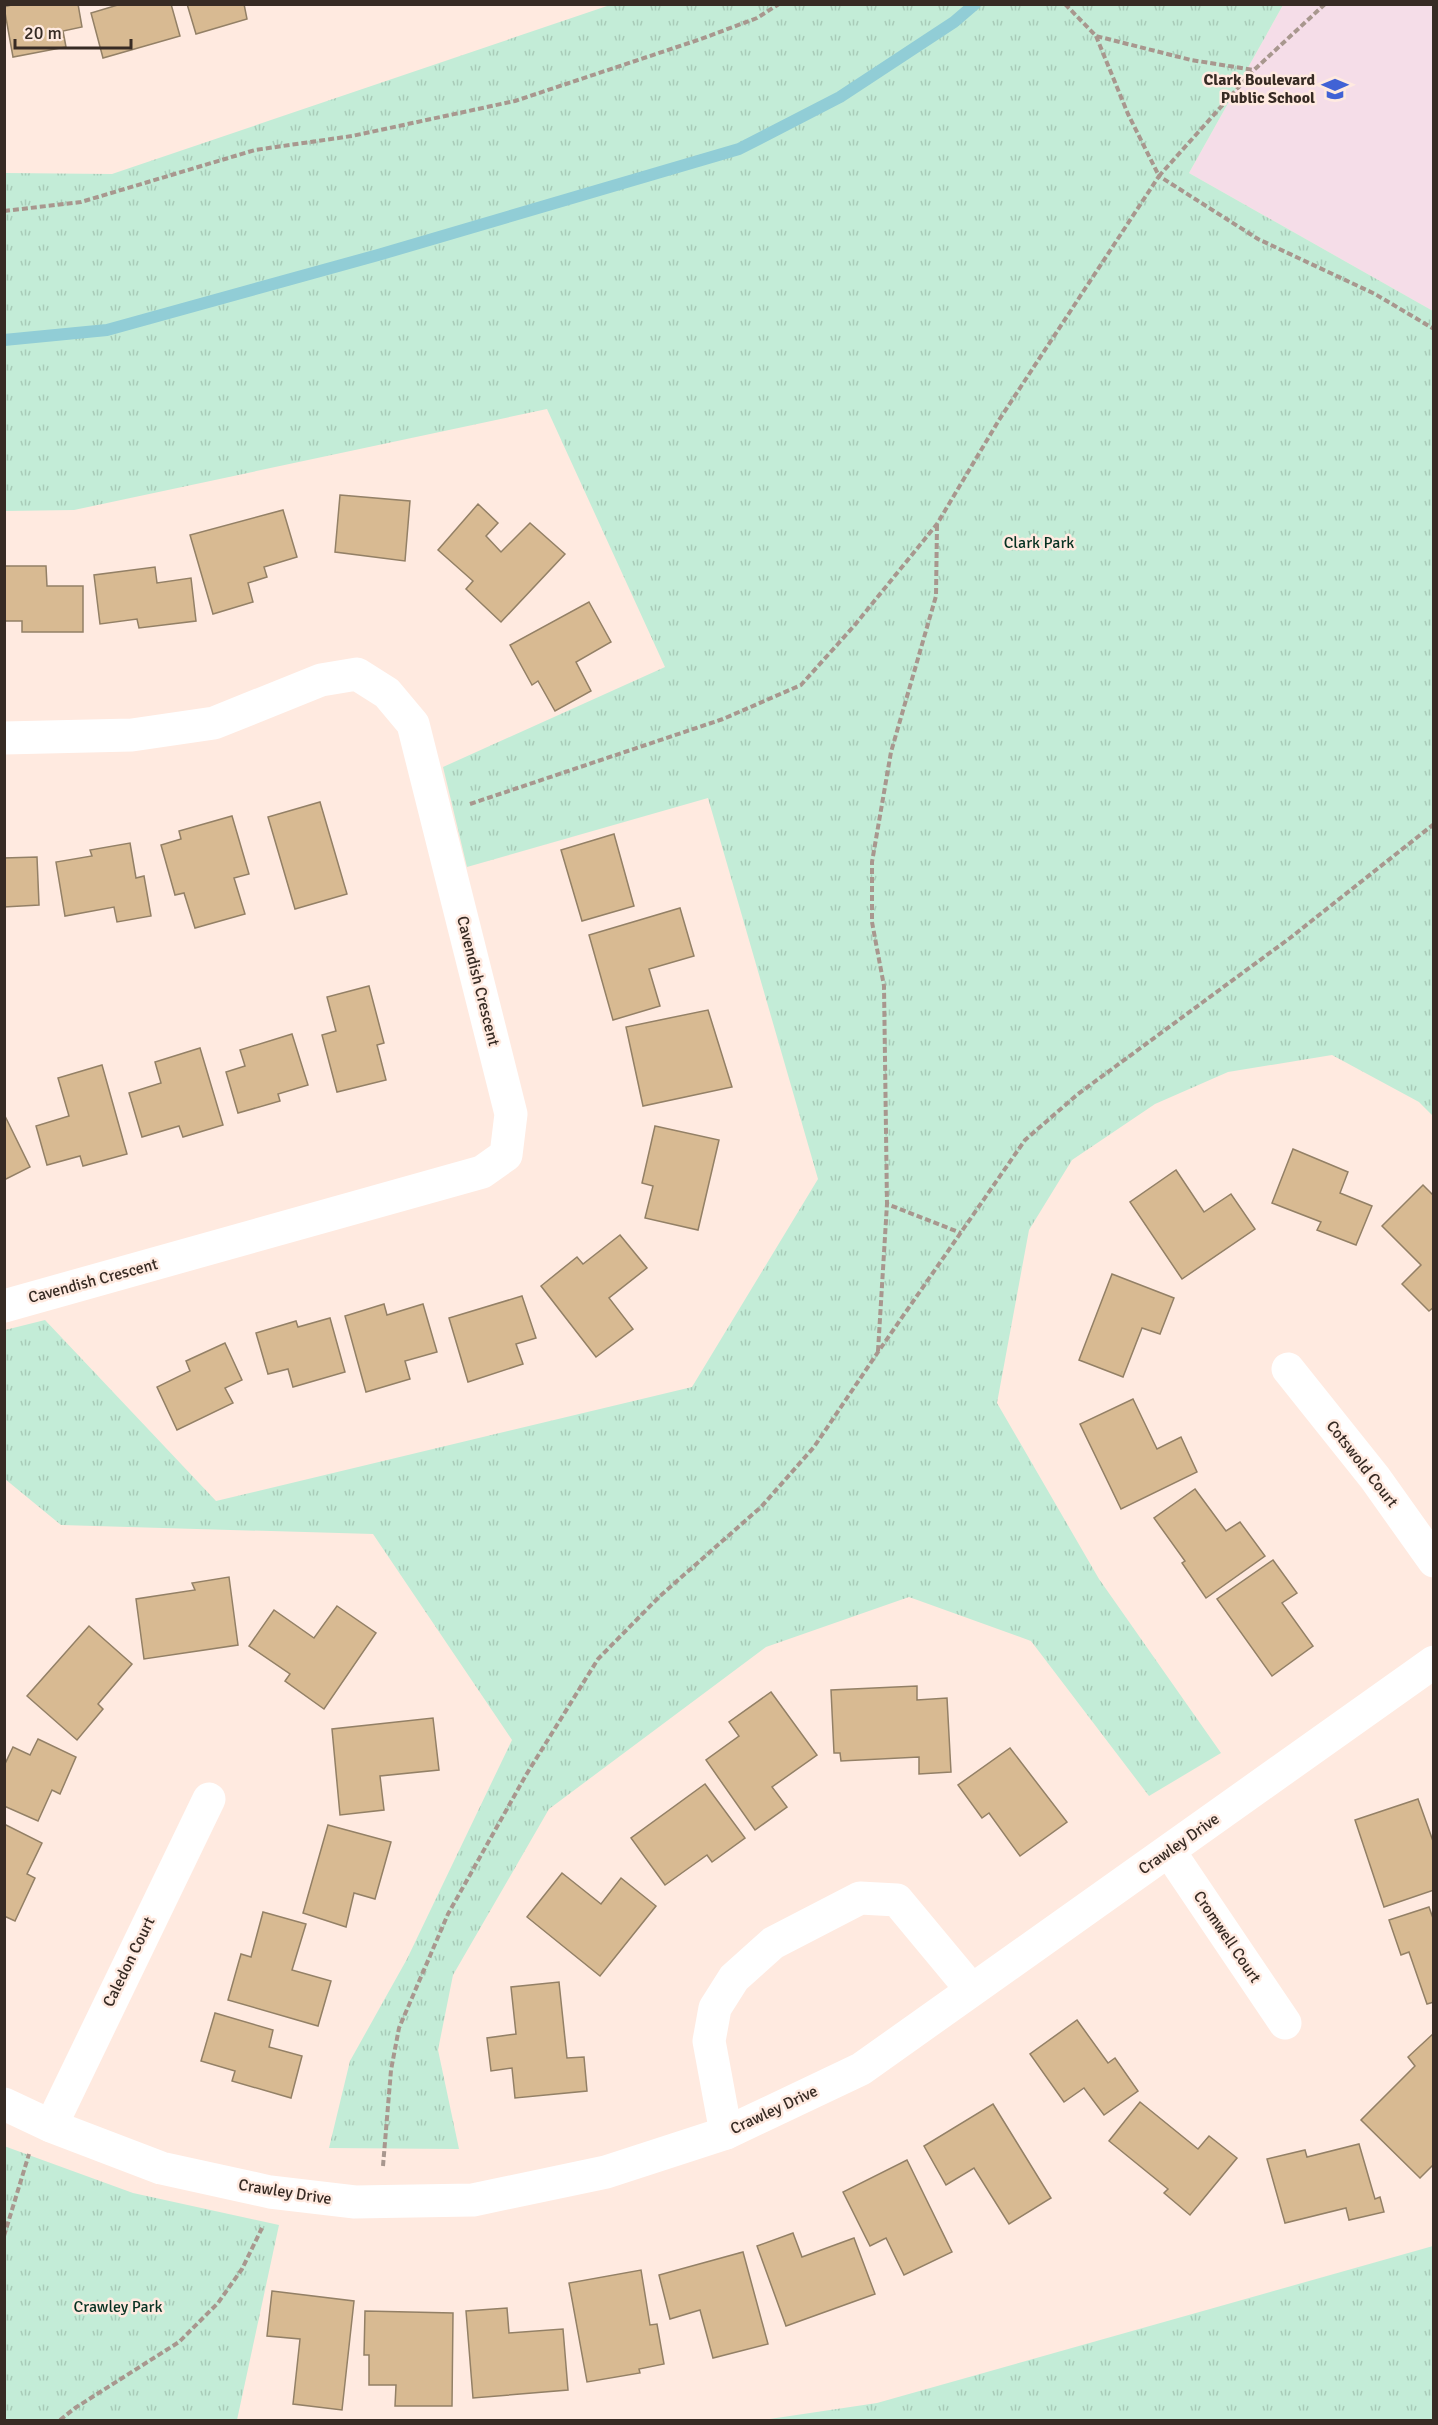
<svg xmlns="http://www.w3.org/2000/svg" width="1438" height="2425" font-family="Signika,sans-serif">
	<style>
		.education { fill: #f5dde8 }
		.grass { fill: url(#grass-tufts) }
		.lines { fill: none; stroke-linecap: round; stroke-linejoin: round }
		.stream { stroke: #91cdd6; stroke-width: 12 }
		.building { fill: #d8ba92; stroke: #938066; stroke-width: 1.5 }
		.path { stroke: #a8978e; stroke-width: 4; stroke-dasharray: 6 3; stroke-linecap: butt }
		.minor { stroke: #fff; stroke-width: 33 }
		.labels { text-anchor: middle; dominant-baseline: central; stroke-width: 5; stroke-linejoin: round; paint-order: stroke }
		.poi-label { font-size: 16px; font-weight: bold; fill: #372b24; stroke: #ffeae0; text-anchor: end }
		.park-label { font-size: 16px; fill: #063121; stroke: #ffeae0 }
		.street-label { font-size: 16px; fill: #372b24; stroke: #ffeae0 }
	</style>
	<defs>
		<pattern id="grass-tufts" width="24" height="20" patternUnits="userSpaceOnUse" patternTransform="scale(1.5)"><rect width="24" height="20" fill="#c3ecd7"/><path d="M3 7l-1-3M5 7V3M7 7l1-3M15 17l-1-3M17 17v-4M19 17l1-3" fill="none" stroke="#a8cbb8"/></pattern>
	</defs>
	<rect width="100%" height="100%" fill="#ffeae0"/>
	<!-- education -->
	<path class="education" d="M1283 5H1433V311L1189 173Z"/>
	<!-- grass -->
	<g class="grass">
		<path d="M610 5H1283L1189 173 1433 311V1116L1419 1102 1332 1055 1228 1072 1155 1104 1072 1160 1029 1230 997 1403 1099 1579 1221 1753 1149 1796 1031 1641 909 1597 766 1647 549 1809 453 1975 438 2050 459 2149 329 2148 350 2061 407 1959 512 1740 373 1534 61 1525 5 1479V1330L45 1320 216 1501 692 1387 818 1179 708 798 467 867 443 767 665 667 547 409 74 510 5 511V173L112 174Z"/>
		<path d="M4 2146 133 2193 279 2225 237 2420H5Z"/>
		<path d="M1433 2246V2420H763L877 2403Z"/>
	</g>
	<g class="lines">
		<!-- stream -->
		<path class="stream" d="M4 340 107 330 378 255 739 149 840 97 954 22 975 4"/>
	</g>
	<!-- building -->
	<g class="building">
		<path d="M15 4H78L82 27 63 31 66 47 13 57 4 7Z"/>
		<path d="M121 4H171L180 36 103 58 91 13Z"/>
		<path d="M187 4H244L247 19 196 34Z"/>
		<path d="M340 495 410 501 405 561 335 552Z"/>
		<path d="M478 504 498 523 486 536 501 552 530 523 565 554 501 622 466 589 473 581 438 550Z"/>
		<path d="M283 510 297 557 264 567 267 577 248 583 253 602 213 614 190 535Z"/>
		<path d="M4 566H46L47 586H83V632H22V621H4Z"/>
		<path d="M155 567 157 583 191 578 196 621 139 628 137 619 100 624 94 575Z"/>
		<path d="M589 602 611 642 576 662 591 691 555 711 538 681 532 685 510 645Z"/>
		<path d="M320 802 347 894 295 909 268 817Z"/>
		<path d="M232 816 249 874 234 878 245 914 195 928 184 893 175 895 161 845 181 839 179 831Z"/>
		<path d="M614 834 634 906 582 921 561 850Z"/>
		<path d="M130 843 136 878 144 876 151 916 117 922 114 907 65 916 56 862 92 856 90 850Z"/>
		<path d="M37 857 39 905 4 907V858Z"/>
		<path d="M680 908 694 956 649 969 660 1006 613 1020 589 935Z"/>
		<path d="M369 986 384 1043 377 1045 386 1080 337 1092 322 1035 336 1031 327 997Z"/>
		<path d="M708 1010 732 1087 643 1106 626 1027Z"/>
		<path d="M292 1034 308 1085 278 1094 280 1101 238 1113 226 1072 245 1066 240 1050Z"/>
		<path d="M200 1048 223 1125 183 1137 179 1126 142 1137 129 1093 161 1083 155 1062Z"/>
		<path d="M102 1065 127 1154 83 1166 80 1156 47 1165 36 1126 69 1116 58 1078Z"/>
		<path d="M4 1114 30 1167 4 1180Z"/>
		<path d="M655 1126 719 1140 698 1230 645 1218 653 1186 642 1183Z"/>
		<path d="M1293 1149 1348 1172 1340 1193 1372 1206 1356 1245 1317 1230 1321 1222 1272 1203Z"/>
		<path d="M1176 1170 1204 1212 1231 1194 1255 1229 1182 1279 1130 1202Z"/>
		<path d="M1423 1185 1434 1196V1307L1429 1311 1402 1284 1421 1265 1382 1226Z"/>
		<path d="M620 1235 647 1268 609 1298 633 1329 596 1357 541 1286 577 1257 583 1264Z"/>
		<path d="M1112 1274 1174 1298 1160 1334 1142 1328 1123 1377 1079 1360Z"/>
		<path d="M522 1296 536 1338 516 1344 523 1364 468 1382 449 1318Z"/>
		<path d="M384 1304 387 1315 423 1304 437 1352 405 1361 410 1379 366 1392 345 1316Z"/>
		<path d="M330 1318 345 1372 293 1387 288 1369 268 1374 256 1333 296 1321 298 1327Z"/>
		<path d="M225 1343 242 1380 225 1388 233 1403 177 1430 157 1387 190 1371 186 1361Z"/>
		<path d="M1133 1399 1157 1449 1181 1437 1197 1472 1121 1509 1080 1424Z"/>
		<path d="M1195 1489 1226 1531 1240 1522 1265 1556 1206 1598 1182 1563 1185 1561 1154 1518Z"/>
		<path d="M1273 1560 1297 1593 1282 1603 1313 1646 1272 1676 1217 1599Z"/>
		<path d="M229 1577 238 1645 144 1659 136 1599 195 1590 192 1583Z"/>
		<path d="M337 1606 376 1633 324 1709 285 1681 290 1674 249 1646 274 1610 314 1638Z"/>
		<path d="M89 1626 132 1664 98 1704 103 1709 77 1740 27 1696Z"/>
		<path d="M917 1686V1700L947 1698 951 1772 919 1774V1757L841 1761 840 1753H834L831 1690Z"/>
		<path d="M771 1692 817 1755 772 1787 787 1807 755 1830 706 1760 739 1736 729 1722Z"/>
		<path d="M433 1718 439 1770 380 1776 384 1810 340 1815 332 1729Z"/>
		<path d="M38 1739 76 1757 60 1794 52 1790 38 1821 4 1806V1766L13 1747 30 1755Z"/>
		<path d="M1010 1748 1067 1822 1020 1856 989 1813 982 1818 958 1785Z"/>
		<path d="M705 1784 745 1838 712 1862 707 1855 665 1885 631 1838Z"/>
		<path d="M1418 1799 1434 1844V1890L1384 1907 1355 1820Z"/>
		<path d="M4 1824 42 1843 27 1874 35 1878 15 1921 4 1916Z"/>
		<path d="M328 1825 391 1842 375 1899 354 1893 346 1927 303 1913Z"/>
		<path d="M562 1873 601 1904 621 1878 656 1906 600 1976 527 1917Z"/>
		<path d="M1429 1907 1434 1921V2002L1427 2004 1409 1952 1401 1955 1389 1920Z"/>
		<path d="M263 1912 306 1924 292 1970 331 1981 318 2026 228 2000 241 1954 251 1957Z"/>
		<path d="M559 1982 567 2058 584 2057 587 2091 515 2098 512 2068 491 2071 487 2038 516 2034 511 1987Z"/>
		<path d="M215 2013 273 2030 269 2047 302 2056 291 2098 232 2081 235 2071 201 2061Z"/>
		<path d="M1077 2020 1108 2063 1115 2058 1138 2091 1104 2115 1084 2088 1064 2102 1030 2054Z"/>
		<path d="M1434 2033V2164L1420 2178 1361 2120 1415 2066 1408 2057Z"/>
		<path d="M1140 2102 1198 2149 1209 2136 1237 2158 1190 2215 1164 2193 1168 2189 1109 2141Z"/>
		<path d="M993 2104 1051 2198 1009 2224 974 2168 946 2185 924 2146Z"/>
		<path d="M1359 2144 1375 2199 1380 2197 1384 2212 1349 2220 1346 2208 1285 2223 1267 2159 1305 2150 1307 2157Z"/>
		<path d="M907 2160 952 2252 904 2275 886 2238 870 2246 843 2192Z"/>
		<path d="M793 2233 802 2257 854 2238 875 2294 786 2326 757 2246Z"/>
		<path d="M743 2252 768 2344 713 2358 700 2310 670 2319 659 2275Z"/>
		<path d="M641 2270 650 2325 657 2324 664 2364 639 2369 640 2373 587 2382 569 2283Z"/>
		<path d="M272 2291 354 2301 342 2410 293 2404 300 2339 267 2336Z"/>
		<path d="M507 2308 509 2333 563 2329 568 2390 473 2398 466 2311Z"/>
		<path d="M365 2311 453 2313 452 2406H395L396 2385H369V2355H364Z"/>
	</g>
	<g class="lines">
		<!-- path -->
		<g class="path">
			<path d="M1065 4 1096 36 1191 60 1254 70"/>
			<path d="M1096 36 1128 114 1159 176 1254 70 1325 4"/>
			<path d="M4 211 81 202 255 150 352 136 515 101 701 39 757 18 779 4"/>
			<path d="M937 525 936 596 891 752 872 862V922L884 986 887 1204 961 1233"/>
			<path d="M470 804 723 719 801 685 854 626 937 524 999 420 1159 176 1258 239 1375 294 1434 329"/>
			<path d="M878 1351 887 1204"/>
			<path d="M383 2166 391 2070 399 2028 448 1914 526 1775 598 1659 660 1596 761 1507 814 1447 878 1352 1025 1140 1078 1094 1290 938 1434 824"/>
			<path d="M4 2236 29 2154"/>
			<path d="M60 2420 75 2408 179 2342 218 2303 242 2269 262 2228"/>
		</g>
		<!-- minor -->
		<g class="minor">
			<path d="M4 738 132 735 214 723 321 680 357 674 387 693 413 724 511 1114 506 1155 482 1172 4 1306"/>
			<path d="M1288 1369 1375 1478 1434 1561"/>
			<path d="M1169 1851 1285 2023"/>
			<path d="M4 2104 51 2126 161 2168 270 2192 355 2202 473 2200 606 2172 726 2133 861 2069 1434 1662"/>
			<path d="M51 2126 209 1799"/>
			<path d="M726 2133 709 2041 715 2008 734 1978 773 1943 860 1898 897 1900 971 1989"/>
		</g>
	</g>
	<!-- icons -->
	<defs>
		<g id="school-bare" transform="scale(2.07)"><path d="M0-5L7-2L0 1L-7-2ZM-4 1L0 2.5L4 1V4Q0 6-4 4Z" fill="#4162d5" stroke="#ffeae0" stroke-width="2.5" paint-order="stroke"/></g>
	</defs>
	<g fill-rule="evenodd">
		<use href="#school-bare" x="1335" y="89"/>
	</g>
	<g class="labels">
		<!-- poi labels -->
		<g class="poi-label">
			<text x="1315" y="80">Clark Boulevard<tspan x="1315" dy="18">Public School</tspan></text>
		</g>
		<!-- park labels -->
		<g class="park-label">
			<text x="1039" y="543">Clark Park</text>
			<text x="118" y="2307">Crawley Park</text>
		</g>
		<!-- street labels -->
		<g class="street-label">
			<text transform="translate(478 981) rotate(76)">Cavendish Crescent</text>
			<text transform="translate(93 1281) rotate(-15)">Cavendish Crescent</text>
			<text transform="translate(1362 1464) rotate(52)">Cotswold Court</text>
			<text transform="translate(1179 1844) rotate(-35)">Crawley Drive</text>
			<text transform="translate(1227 1937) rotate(56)">Cromwell Court</text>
			<text transform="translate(129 1962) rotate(-64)">Caledon Court</text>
			<text transform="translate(774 2110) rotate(-25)">Crawley Drive</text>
			<text transform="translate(285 2192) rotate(9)">Crawley Drive</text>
		</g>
	</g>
	<!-- border -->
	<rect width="1438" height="2425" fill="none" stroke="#372b24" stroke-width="12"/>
	<!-- scale -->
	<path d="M15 39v9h116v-9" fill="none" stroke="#372b24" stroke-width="3"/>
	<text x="24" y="39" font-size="18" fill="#372b24" stroke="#ffeae0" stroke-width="4.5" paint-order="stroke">20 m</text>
</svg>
